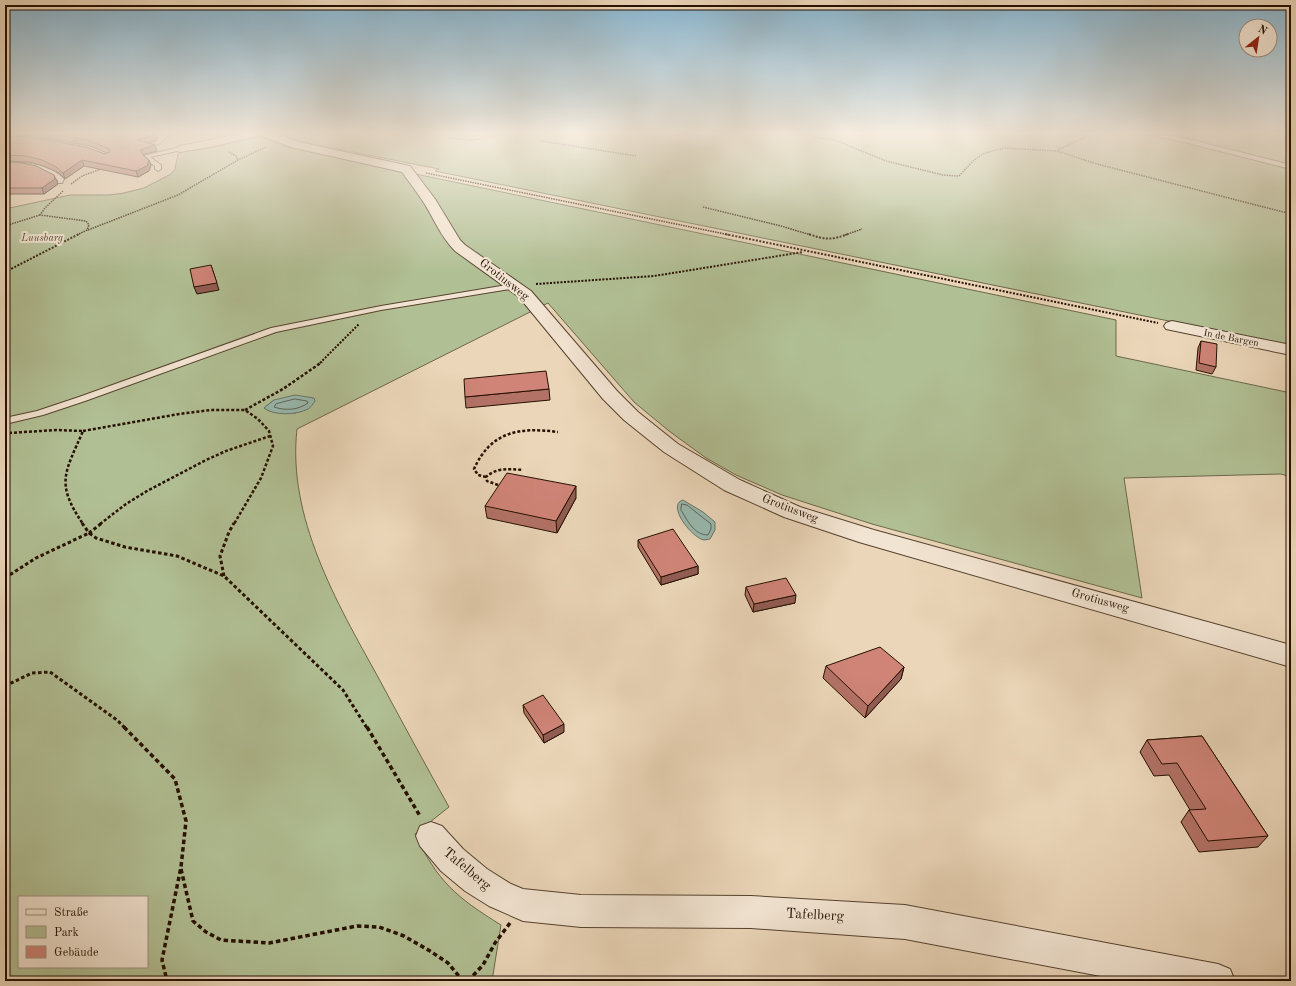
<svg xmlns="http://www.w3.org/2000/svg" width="1296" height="986" font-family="'Old Standard TT',serif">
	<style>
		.green { fill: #b1bf94; stroke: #6b684a; fill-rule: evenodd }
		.water { fill: #98b9af; stroke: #6a7569 }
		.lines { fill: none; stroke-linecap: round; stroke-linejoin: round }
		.shore { stroke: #5e6458; stroke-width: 1 }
		.service-casing { stroke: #56422e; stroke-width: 2 }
		.minor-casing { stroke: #56422e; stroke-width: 2 }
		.tertiary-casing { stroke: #56422e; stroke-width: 2 }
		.path-far4 { stroke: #251000; stroke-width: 1.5; stroke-dasharray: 1.5 1; stroke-linecap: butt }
		.path-far3 { stroke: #251000; stroke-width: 2; stroke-dasharray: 2 1.5; stroke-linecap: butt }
		.path-far2 { stroke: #251000; stroke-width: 2.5; stroke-dasharray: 3 2; stroke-linecap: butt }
		.path-far1 { stroke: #251000; stroke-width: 3; stroke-dasharray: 3.5 2.5; stroke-linecap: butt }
		.path { stroke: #251000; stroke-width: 3.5; stroke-dasharray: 4.5 3; stroke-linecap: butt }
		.service { fill: #f2e4d2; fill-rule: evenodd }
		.minor { fill: #f2e4d2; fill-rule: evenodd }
		.tertiary { fill: #f2e4d2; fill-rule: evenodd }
		.wall { fill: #b27266; stroke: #251000 }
		.shaded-wall { fill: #915c53; stroke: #251000 }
		.building { fill: #cf8477; stroke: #251000 }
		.labels { text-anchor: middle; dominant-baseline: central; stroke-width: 4; stroke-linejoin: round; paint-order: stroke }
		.far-park-label { font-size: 10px; font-style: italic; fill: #564d34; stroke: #f2e4d2 }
		.far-street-label { font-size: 10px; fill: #251000; stroke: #f2e4d2 }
		.street-label { font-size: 12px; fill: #251000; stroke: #f2e4d2 }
		.near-street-label { font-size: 14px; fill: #251000; stroke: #f2e4d2 }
	</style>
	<rect width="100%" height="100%" fill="#ebd6b9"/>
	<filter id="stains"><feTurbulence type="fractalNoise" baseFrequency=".005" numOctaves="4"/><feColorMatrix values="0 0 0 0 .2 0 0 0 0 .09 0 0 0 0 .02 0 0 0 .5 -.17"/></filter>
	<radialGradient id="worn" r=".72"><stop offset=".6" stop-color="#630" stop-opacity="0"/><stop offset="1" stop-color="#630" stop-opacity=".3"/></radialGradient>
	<!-- green -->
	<g class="green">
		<path d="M279 134H1291V346L435 171 439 169 308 143Z"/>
		<path d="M254 136H259L286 147 1116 320V356L1291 393V477L1281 474 1124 478 1142 598 872 524 782 495 736 475 706 458 669 431 634 402 548 303 297 429C287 517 337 603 378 677 401 720 425 764 449 807L415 834C438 882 456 897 501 925L492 981H5V209L70 195H109L124 193 144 188 171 174 175 169 178 154 186 150ZM274 400 296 413C286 413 272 414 264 408ZM19 897H147V967H19Z"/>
	</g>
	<!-- water -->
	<g class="water">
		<path d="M295 395 314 398 315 401C313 404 311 407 308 409 297 415 274 416 264 408L274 400Z"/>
		<path d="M683 500 703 512 715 522V530L710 539C708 539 706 540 704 540 692 538 666 505 683 500Z"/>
	</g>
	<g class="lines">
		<!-- shore -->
		<g class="shore">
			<path d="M295 399 307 401 308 403C298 410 286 411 274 407L276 404Z"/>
			<path d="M682 504 687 505 711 524V529L708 535C694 535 687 520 681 510Z"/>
		</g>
		<!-- service casing -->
		<g class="service-casing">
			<g id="service">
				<path d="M153 134H161L166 137 158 145 155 143 159 138Z"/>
				<path d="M1146 134 1176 136 1291 165V169L1176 140Z"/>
				<path d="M180 147 183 149 182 150 150 157 161 165V169L158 171 155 169V166L146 160 143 156Z"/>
				<path d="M5 162C25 162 49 164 64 179L62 183H58V180C42 168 24 166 5 166Z"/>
				<path d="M513 284 517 286 516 288 381 310 276 332 85 401 43 415 5 424V418L37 411 79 397 271 328 381 306Z"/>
			</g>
		</g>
		<!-- minor casing -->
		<g class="minor-casing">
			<g id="minor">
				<path d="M239 134H258L257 136 215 146 180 152 174 149 180 146Z"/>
				<path d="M1172 321 1291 345V355L1166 329 1164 326 1166 323Z"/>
				<path d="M431 822 442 826 463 849 487 869 511 884 523 889 581 895 751 896 905 905 1218 964 1230 969 1235 981H1127L905 939 751 928 581 927 523 921 489 906 465 891 441 871 420 846 416 836 420 826Z"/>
			</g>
		</g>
		<!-- tertiary casing -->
		<g class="tertiary-casing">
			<path id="tertiary" d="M261 134H277L298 142 410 166 435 199 460 240 465 245 531 291 617 391 638 412 678 444 740 480 800 507 874 530 1291 645V667L859 542 784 517 724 490 664 452 624 420 603 399 519 297 455 251C441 237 434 219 424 203 417 192 409 182 402 172L291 147 263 136Z"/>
		</g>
		<!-- path-far4 -->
		<g class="path-far4">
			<path d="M798 134 835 140 886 161 943 175 959 176 974 160 983 154 992 151 1004 148 1057 151 1097 164 1291 214"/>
			<path d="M448 138 473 140 509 134"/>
			<path d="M541 141 636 156"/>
			<path d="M1058 150 1092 134"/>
			<path d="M229 152 236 156 238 160"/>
			<path d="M426 173 730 235"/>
			<path d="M71 184 82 176 104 168"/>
			<path d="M63 191 45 208 40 215 86 221 89 225 87 230 77 235"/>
			<path d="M703 207 781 226 811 235"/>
			<path d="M5 226 40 215"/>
			<path d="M88 230 178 195 238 160 266 147"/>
			<path d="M845 235 862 229"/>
		</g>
		<!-- path-far3 -->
		<g class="path-far3">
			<path d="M725 234 1158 323"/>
			<path d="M809 234C824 240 833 240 848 234"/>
			<path d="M5 272 79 234"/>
			<path d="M536 284 654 276 803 252"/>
			<path d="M320 363 359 324"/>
		</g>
		<!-- path-far2 -->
		<g class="path-far2">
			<path d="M245 410 283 389 322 362"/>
			<path d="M83 431 179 414 211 410H245L258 419 269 431 273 446 261 478 234 524"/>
			<path d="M9 433 56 430 83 431C65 473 55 483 83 524"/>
			<path d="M486 477 478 475 474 469C491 431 520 427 558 432"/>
			<path d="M498 485 487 481 486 477C497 467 509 469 523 470"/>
			<path d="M100 524 126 504 147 491 206 460 226 451 270 436"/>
		</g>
		<!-- path-far1 -->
		<g class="path-far1">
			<path d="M82 523 89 533 102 523"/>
			<path d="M224 576 220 556 229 532 234 523"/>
			<path d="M5 578 36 558 89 533 96 538 125 547 177 556 224 576 343 690 367 728"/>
			<path d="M5 686 32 673 50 672 117 720 125 728"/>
		</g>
		<!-- path -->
		<g class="path">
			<path d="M124 727 175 779 186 821 181 867 162 960 167 981"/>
			<path d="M367 727 420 816"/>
			<path d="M181 869 193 921 206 932 221 940 269 943 357 926 379 927 404 936 430 951 448 963 463 981"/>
			<path d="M468 981 483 965 495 943 510 923"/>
		</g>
		<!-- service -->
		<use href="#service" class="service"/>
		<!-- minor -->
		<use href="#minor" class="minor"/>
		<!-- tertiary -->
		<use href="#tertiary" class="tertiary"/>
	</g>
	<!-- wall -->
	<g class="wall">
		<path d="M17 134H155L157 138 155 141 147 143 155 145 157 151 143 155 149 160 151 165 149 171 138 177 84 166 65 179 59 173 44 166 29 162 5 161V136L105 154 107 153 90 146 33 136H17Z"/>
		<path d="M5 162 58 184 44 194H5Z"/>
		<path d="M1201 341 1216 367 1212 374 1196 370 1198 348Z"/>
		<path d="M549 389 550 400 466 408 465 397Z"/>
		<path d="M576 498 557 533 487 518 485 506Z"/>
		<path d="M638 540 698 566V574L661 585 638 547Z"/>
		<path d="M746 587 795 603 753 612 745 595Z"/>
		<path d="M826 666 904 667 901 679 865 718 823 678Z"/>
		<path d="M523 705 564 732 544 743 524 713Z"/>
		<path d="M1202 736 1268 836 1258 847 1199 852 1181 822 1189 810H1190L1169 775 1154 776 1140 752 1147 740Z"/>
	</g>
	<!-- shaded-wall -->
	<g class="shaded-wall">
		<path d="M154 134H155L157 138 155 141 139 146 137 140Z"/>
		<path d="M166 134H175L167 137Z"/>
		<path d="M155 145 157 151 142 155 140 150Z"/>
		<path d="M82 160 84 166 65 179 63 173Z"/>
		<path d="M149 160 151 165 149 171 138 177 136 171Z"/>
		<path d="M54 175 58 184 44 194 42 188Z"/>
		<path d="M211 265 219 290 197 294 194 287Z"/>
		<path d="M576 486V498L557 533 556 521Z"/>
		<path d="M698 566V574L661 585V577Z"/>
		<path d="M796 595 795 603 753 612 754 604Z"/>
		<path d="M904 667 901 679 865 718 868 706Z"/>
		<path d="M564 724V732L544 743 543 735Z"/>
	</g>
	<!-- building -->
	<g class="building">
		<path d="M54 134H154L153 135 137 140 155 145 140 150 143 155 149 160 147 166 136 171 82 160 63 173 56 167 42 160 26 156 5 155V136L30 137 86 147 105 154 110 152 109 149 88 140Z"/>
		<path d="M5 162 23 163 36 166 54 175 55 179 42 188H5Z"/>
		<path d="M211 265 217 283 194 287 190 269Z"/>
		<path d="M1201 341 1217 344 1216 367 1199 363Z"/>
		<path d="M546 371 549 389 465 397 464 379Z"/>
		<path d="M507 473 576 486 556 521 485 506Z"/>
		<path d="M673 529 698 566 661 577 638 540Z"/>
		<path d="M786 578 796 595 754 604 746 587Z"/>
		<path d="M880 647 904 667 868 706 826 666Z"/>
		<path d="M543 695 564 724 543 735 523 705Z"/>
		<path d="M1202 736 1268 836 1208 841 1189 810 1206 809 1177 763 1162 764 1147 740Z"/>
	</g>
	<!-- sky -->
	<linearGradient id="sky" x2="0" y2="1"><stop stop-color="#88b6d1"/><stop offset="0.49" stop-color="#f6ede0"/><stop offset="1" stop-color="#f6ede0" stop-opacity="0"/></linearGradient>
	<rect width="1296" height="272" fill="url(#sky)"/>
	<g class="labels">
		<!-- far-park labels -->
		<g class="far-park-label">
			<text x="42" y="238">Luusbarg</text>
		</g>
		<!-- far-street labels -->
		<g class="far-street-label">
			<text transform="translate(1231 338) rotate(11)">In de Bargen</text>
		</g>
		<!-- street labels -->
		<g class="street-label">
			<text transform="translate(504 280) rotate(38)">Grotiusweg</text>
			<text transform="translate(790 509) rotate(21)">Grotiusweg</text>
			<text transform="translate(1100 601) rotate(16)">Grotiusweg</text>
		</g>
		<!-- near-street labels -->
		<g class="near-street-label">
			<text transform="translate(467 869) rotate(40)">Tafelberg</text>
			<text transform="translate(815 915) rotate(3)">Tafelberg</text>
		</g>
	</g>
	<!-- margin -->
	<rect width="1296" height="986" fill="none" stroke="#ebd6b9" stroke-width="20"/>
	<rect x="6" y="6" width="1284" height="974" fill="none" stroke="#251000" stroke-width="2"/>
	<rect x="10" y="10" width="1276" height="966" fill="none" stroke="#251000"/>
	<!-- legend -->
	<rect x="18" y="896" width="130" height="72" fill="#f2e4d2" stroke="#a08f7e"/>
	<rect x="26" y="909" width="20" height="6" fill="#f2e4d2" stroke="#a08f7e"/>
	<text x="54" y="916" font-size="12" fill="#251000">Straße</text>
	<rect x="26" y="926" width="20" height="12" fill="#b1bf94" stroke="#a08f7e"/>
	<text x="54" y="936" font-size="12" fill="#251000">Park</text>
	<rect x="26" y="946" width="20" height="12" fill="#cf8477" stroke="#a08f7e"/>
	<text x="54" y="956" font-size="12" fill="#251000">Gebäude</text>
	<!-- north arrow -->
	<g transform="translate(1258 38) rotate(30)"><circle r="19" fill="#f2e4d2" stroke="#a08f7e"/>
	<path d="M0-3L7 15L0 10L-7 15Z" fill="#8f2418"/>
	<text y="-6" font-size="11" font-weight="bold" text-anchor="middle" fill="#251000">N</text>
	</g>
	<rect width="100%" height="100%" filter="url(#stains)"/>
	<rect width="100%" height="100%" fill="url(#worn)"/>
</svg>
